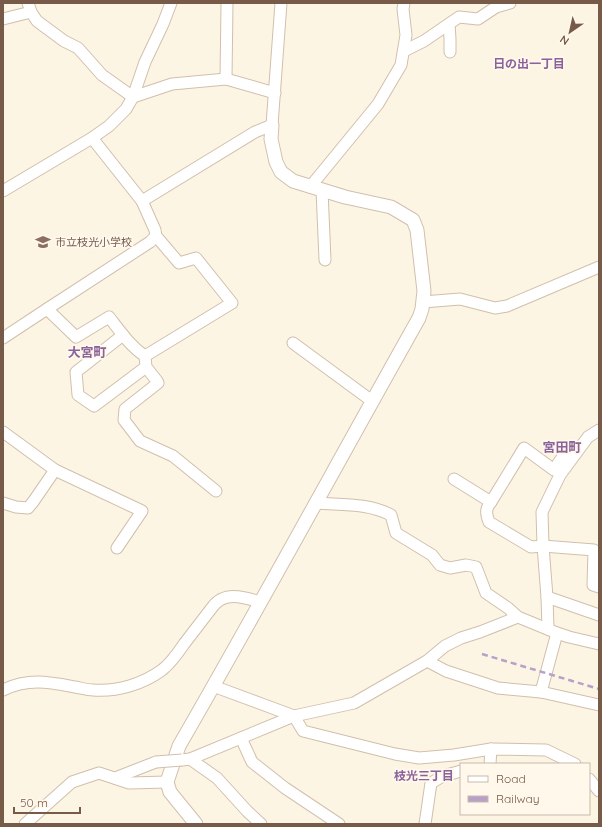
<svg xmlns="http://www.w3.org/2000/svg" width="602" height="827" font-family="Quicksand,'Noto Sans JP',sans-serif">
	<style>
		.lines { fill: none; stroke-linecap: round; stroke-linejoin: round }
		.minor-casing { stroke: #d1bfac; stroke-width: 13 }
		.tertiary-casing { stroke: #d1bfac; stroke-width: 15 }
		.minor { stroke: #fff; stroke-width: 11 }
		.tertiary { stroke: #fff; stroke-width: 13 }
		.rail { stroke: #b8a1c8; stroke-width: 2.5; stroke-dasharray: 6 4; stroke-linecap: butt }
		.minor-bridge-casing { stroke: #d1bfac; stroke-width: 13; stroke-linecap: butt }
		.minor-bridge { stroke: #fff; stroke-width: 11 }
		.labels { text-anchor: middle; dominant-baseline: central; stroke-width: 3.5; stroke-linejoin: round; paint-order: stroke }
		.education-label { font-size: 11px; fill: #785e54; stroke: #fff8eb; text-anchor: start }
		.neighbourhood-label { font-size: 12px; font-weight: bold; fill: #8b639b; stroke: #fff8eb }
		.quarter-label { font-size: 13px; font-weight: bold; fill: #8b639b; stroke: #fff8eb }
	</style>
	<rect width="100%" height="100%" fill="#fdf5e4"/>
	<g class="lines">
		<!-- minor casing -->
		<g class="minor-casing">
			<g id="minor">
				<path d="M28 3 31 12 37 21 64 41 78 48 102 75 133 97"/>
				<path d="M3 19 31 12"/>
				<path d="M449 24 450 39V52"/>
				<path d="M404 51 424 41 459 17 478 19 496 7 510 3"/>
				<path d="M226 79 227 3"/>
				<path d="M133 97 172 84 226 79 275 93"/>
				<path d="M92 138 142 201 155 230 156 236 179 263 196 258 232 303 145 356"/>
				<path d="M310 187 378 104 401 65 406 35 403 9 404 3"/>
				<path d="M322 190 325 260"/>
				<path d="M3 191 92 138 109 126 126 109 133 97 145 62 163 24 171 3"/>
				<path d="M142 201 255 132 272 125 281 3"/>
				<path d="M423 302 460 299 495 308 507 306 599 267"/>
				<path d="M47 309 76 337 109 317C120 331 130 346 145 356L146 367 157 381 158 383 125 409 124 420 140 441 173 456 216 491"/>
				<path d="M123 335 76 372 78 395 94 406 146 367"/>
				<path d="M3 338 47 309 150 242 156 236"/>
				<path d="M293 343 372 401"/>
				<path d="M3 432 55 470 142 511 117 548"/>
				<path d="M454 479 491 502 524 448 554 470C562 457 564 452 580 447"/>
				<path d="M491 502C485 509 486 514 489 522L531 547 543 546 594 550 593 585 599 587"/>
				<path d="M3 503 16 507 28 508 33 502 55 470"/>
				<path d="M317 503C342 505 368 503 391 515L396 533 432 555 440 565 450 568 466 565 476 567 486 593 508 608 518 617 557 633 569 637 599 644"/>
				<path d="M547 597 599 615"/>
				<path d="M548 629 547 597 543 546 542 512 560 475 588 437 599 430"/>
				<path d="M427 661 446 671 498 688 541 692 599 705"/>
				<path d="M213 686 294 716 303 731 395 754 419 758 454 755 491 749 546 750 575 764"/>
				<path d="M3 690C29 678 48 682 75 687 81 688 87 690 93 690 117 692 143 684 162 670 171 663 178 653 184 644 194 631 204 618 214 605 216 603 219 600 222 599 233 593 249 599 261 602"/>
				<path d="M541 692 557 633"/>
				<path d="M241 738 252 762 285 788 339 824"/>
				<path d="M190 759 217 778 247 811 261 824"/>
				<path d="M182 760 190 759 294 716 354 703 427 661 445 646 461 638 480 632 518 617"/>
				<path d="M490 764 491 749"/>
				<path d="M115 778 156 762"/>
				<path d="M589 779 599 791"/>
				<path d="M25 824 72 782 99 773 129 783 167 782"/>
				<path d="M425 824 431 783 443 776 461 771"/>
			</g>
		</g>
		<!-- tertiary casing -->
		<g class="tertiary-casing">
			<path id="tertiary" d="M196 824 170 792 167 782 179 746C261 604 339 460 419 318L422 309 424 291 417 230 413 220 391 207 345 197 293 181 281 172 276 162 271 139 272 125"/>
		</g>
		<!-- minor -->
		<use href="#minor" class="minor"/>
		<!-- tertiary -->
		<use href="#tertiary" class="tertiary"/>
		<!-- rail -->
		<path class="rail" d="M482 654 599 689"/>
		<!-- minor-bridge casing -->
		<g class="minor-bridge-casing">
			<path id="minor-bridge" d="M156 762 182 760"/>
		</g>
		<!-- minor-bridge -->
		<use href="#minor-bridge" class="minor-bridge"/>
	</g>
	<!-- icons -->
	<defs>
		<g id="school-bare" transform="scale(1.2)"><path d="M0-5L7-2L0 1L-7-2ZM-4 1L0 2.5L4 1V4Q0 6-4 4Z" fill="#8d6e63" stroke="#fff8eb" stroke-width="2.5" paint-order="stroke"/></g>
	</defs>
	<g fill-rule="evenodd">
		<use href="#school-bare" x="43" y="242"/>
	</g>
	<g class="labels">
		<!-- education labels -->
		<g class="education-label">
			<text x="55" y="242">市立枝光小学校</text>
		</g>
		<!-- neighbourhood labels -->
		<g class="neighbourhood-label">
			<text x="529" y="63">日の出一丁目</text>
			<text x="424" y="775">枝光三丁目</text>
		</g>
		<!-- quarter labels -->
		<g class="quarter-label">
			<text x="87" y="352">大宮町</text>
			<text x="562" y="447">宮田町</text>
		</g>
	</g>
	<!-- border -->
	<rect width="602" height="827" fill="none" stroke="#775b48" stroke-width="8"/>
	<!-- legend -->
	<rect x="460" y="763" width="130" height="52" fill="#fff8eb" stroke="#c9b9aa"/>
	<rect x="468" y="776" width="20" height="6" fill="#ffffff" stroke="#c9b9aa"/>
	<text x="496" y="783" font-size="12" fill="#775b48">Road</text>
	<rect x="468" y="796" width="20" height="6" fill="#b8a1c8" stroke="#c9b9aa"/>
	<text x="496" y="803" font-size="12" fill="#775b48">Railway</text>
	<!-- north arrow -->
	<g transform="translate(570 32) rotate(214)" stroke="#fff8eb" stroke-width="3" paint-order="stroke">
	<path d="M0-3L7 15L0 10L-7 15Z" fill="#775b48"/>
	<text y="-6" font-size="11" font-weight="bold" text-anchor="middle" fill="#775b48">N</text>
	</g>
	<!-- scale -->
	<path d="M14 807v6h66v-6" fill="none" stroke="#775b48" stroke-width="2"/>
	<text x="20" y="807" font-size="12" fill="#775b48" stroke="#fff8eb" stroke-width="3" paint-order="stroke">50 m</text>
</svg>
